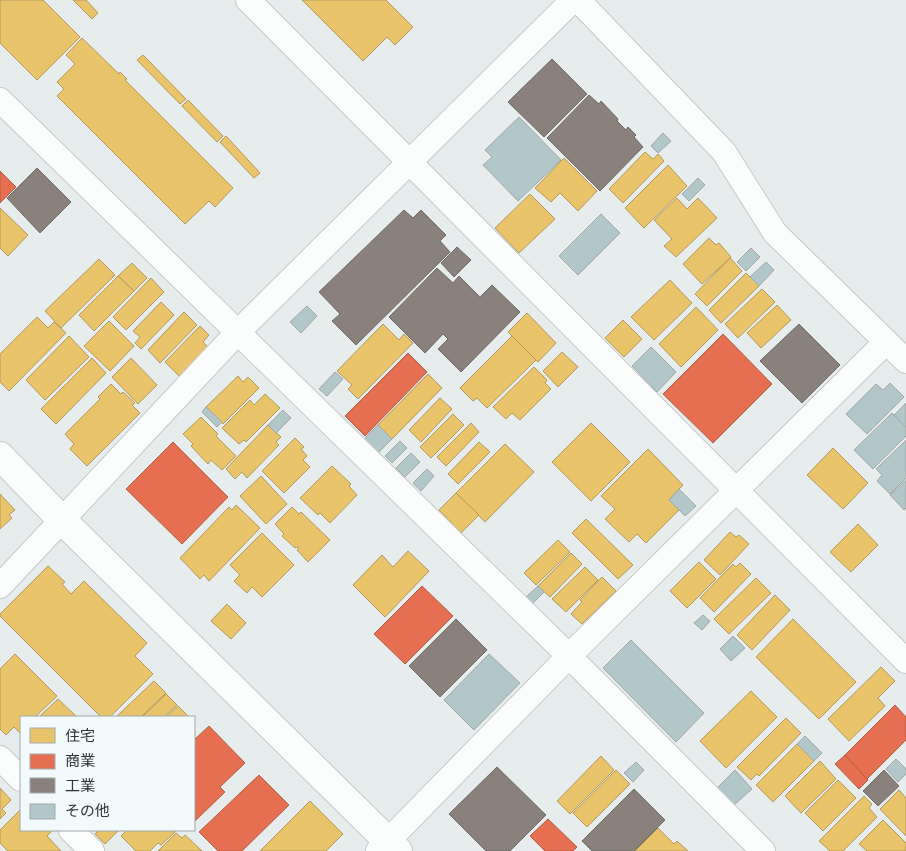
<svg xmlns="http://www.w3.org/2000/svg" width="906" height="851" font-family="'Fira Sans','Noto Sans JP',sans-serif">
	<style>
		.homes { fill: #e9c46a; stroke: #b2985a }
		.shops { fill: #e76f51; stroke: #b05d48 }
		.industry { fill: #8a817c; stroke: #6f6a66 }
		.building { fill: #b1c7c9; stroke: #a2a6a6 }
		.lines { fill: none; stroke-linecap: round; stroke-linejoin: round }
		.minor-casing { stroke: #c5c9c9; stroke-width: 26 }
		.tertiary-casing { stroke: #c5c9c9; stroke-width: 30 }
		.minor { stroke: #fbfcfc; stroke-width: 24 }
		.tertiary { stroke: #fbfcfc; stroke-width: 28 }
	</style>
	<rect width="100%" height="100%" fill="#e7ecec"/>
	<!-- homes -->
	<g class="homes">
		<path d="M0 0H43L80 37 37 80 0 43Z"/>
		<path d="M73 0H86L98 13 92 19Z"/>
		<path d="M302 0H386L413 27 395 45 387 37 363 61Z"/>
		<path d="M82 38 119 74 120 72 127 79 125 80 233 188 215 207 209 201 185 224 57 96 64 89 57 82 75 64 66 55Z"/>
		<path d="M143 55 186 99 180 104 137 60Z"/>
		<path d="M188 100 223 136 217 142 182 106Z"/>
		<path d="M226 136 260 173 254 178 220 142Z"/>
		<path d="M645 152 653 159 658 154 664 161 623 203 609 189Z"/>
		<path d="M564 158 597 191 578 211 560 193 551 202 535 188Z"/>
		<path d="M668 165 687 186 644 228 625 208Z"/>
		<path d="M530 194 555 219 519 253 495 228Z"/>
		<path d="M677 198 687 209 698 198 717 218 676 257 664 246 672 239 654 220Z"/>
		<path d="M0 208 28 235 8 256 0 248Z"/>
		<path d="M709 238 716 245 719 243 731 257 702 284 683 264Z"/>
		<path d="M730 258 742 271 707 306 695 294Z"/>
		<path d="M99 259 115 275 61 328 45 311Z"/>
		<path d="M132 263 147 278 134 291 118 276Z"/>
		<path d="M746 273 759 286 721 323 709 310Z"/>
		<path d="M118 276 134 291 94 331 79 315Z"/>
		<path d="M151 278 164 292 126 330 113 317Z"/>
		<path d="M670 280 692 303 654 340 631 317Z"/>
		<path d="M762 289 775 302 738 338 725 324Z"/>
		<path d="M161 302 174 315 141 349 135 343 140 337 133 331Z"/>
		<path d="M777 305 791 320 761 348 747 333Z"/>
		<path d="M696 307 718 330 681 367 659 344Z"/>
		<path d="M184 312 197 325 160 363 148 350Z"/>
		<path d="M527 313 556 343 538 362 508 332Z"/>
		<path d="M37 317 48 328 54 322 66 333 9 391 0 382V354Z"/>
		<path d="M623 320 642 339 624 357 605 338Z"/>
		<path d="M109 321 134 346 110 371 84 346Z"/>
		<path d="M383 324 399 340 404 334 413 343 358 399 348 389 352 385 337 371Z"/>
		<path d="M200 326 209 335 203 342 210 349 181 378 165 362Z"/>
		<path d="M69 336 89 357 45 400 26 380Z"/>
		<path d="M512 336 536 360 487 408 477 398 473 401 460 388Z"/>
		<path d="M562 352 578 367 558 387 543 371Z"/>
		<path d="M92 358 106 373 56 424 41 409Z"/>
		<path d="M131 358 157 385 138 404 112 377Z"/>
		<path d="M534 367 547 380 545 383 551 389 520 420 512 413 506 419 493 407Z"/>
		<path d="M428 374 442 388 392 439 378 425Z"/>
		<path d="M238 376 243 382 248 377 259 388 223 424 206 407Z"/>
		<path d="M111 384 121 394 123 392 135 403 132 405 140 413 87 466 70 449 74 444 65 434 100 399 98 397Z"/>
		<path d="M265 394 280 408 246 442 244 440 239 444 222 428 250 400 254 405Z"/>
		<path d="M440 398 452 409 421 442 409 430Z"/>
		<path d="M453 414 464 425 431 458 420 447Z"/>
		<path d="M201 417 218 434 216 436 236 456 222 470 211 460 208 464 191 446 193 444 183 434Z"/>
		<path d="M471 423 479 432 446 466 437 457Z"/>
		<path d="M591 423 630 462 591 501 552 462Z"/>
		<path d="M268 425 281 437 276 442 279 445 247 478 242 472 235 479 226 469Z"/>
		<path d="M295 438 304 447 301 449 307 456 303 460 310 467 284 493 262 471Z"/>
		<path d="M479 442 490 452 458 484 448 474Z"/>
		<path d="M505 444 534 472 485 522 456 493Z"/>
		<path d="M833 448 868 483 843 509 807 475Z"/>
		<path d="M648 449 683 485 669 500 679 510 646 543 637 534 629 542 605 519 615 509 601 496Z"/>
		<path d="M332 466 351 484 349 486 357 495 330 523 320 513 318 515 300 498Z"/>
		<path d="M261 476 287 504 266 524 240 496Z"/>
		<path d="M456 493 479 515 461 533 439 510Z"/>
		<path d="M0 494 15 510 9 515 12 518 0 529Z"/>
		<path d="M236 505 260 528 209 581 204 575 200 579 180 558 229 507 232 510Z"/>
		<path d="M292 507 299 514 301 512 330 540 308 562 297 550 299 548 297 547 295 548 282 536 284 534 275 524Z"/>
		<path d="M586 519 633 565 618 579 572 533Z"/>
		<path d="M858 524 878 545 851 572 830 552Z"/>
		<path d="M730 532 736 537 739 535 749 544 720 575 704 560Z"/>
		<path d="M262 533 294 565 262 597 252 587 247 593 234 581 240 575 230 565Z"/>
		<path d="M558 540 570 552 536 585 524 573Z"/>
		<path d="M408 551 429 571 385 617 353 585 382 555 393 567Z"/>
		<path d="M571 553 582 564 550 597 538 586Z"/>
		<path d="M699 562 716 579 687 608 670 591Z"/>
		<path d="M740 563 751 574 714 612 700 598 733 564 736 567Z"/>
		<path d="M48 566 65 582 62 584 71 594 84 581 147 643 135 656 153 674 110 717H101L0 616V614Z"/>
		<path d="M585 567 598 580 566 612 552 599Z"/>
		<path d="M602 577 616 591 582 624 571 614 582 602 580 600Z"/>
		<path d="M756 578 771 593 729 634 714 619Z"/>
		<path d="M775 595 790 610 752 650 737 635Z"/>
		<path d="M227 604 246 623 231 639 211 621Z"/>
		<path d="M793 619 856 682 819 719 756 657Z"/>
		<path d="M15 654 57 696 35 717H21V731L20 733 14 727 6 735 0 729V669Z"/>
		<path d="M881 667 895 681 878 698 885 706 849 741 828 719Z"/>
		<path d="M154 681 166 693 141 717H116Z"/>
		<path d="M751 691 777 717 726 768 700 741Z"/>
		<path d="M166 694 177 705 164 717H142Z"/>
		<path d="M58 699 77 717H39Z"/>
		<path d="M178 706 189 717H166Z"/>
		<path d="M786 718 801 733 759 776 757 774 751 780 737 767Z"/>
		<path d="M797 744 814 761 773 802 756 785Z"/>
		<path d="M601 756 614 770 570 814 557 801Z"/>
		<path d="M820 761 836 779 801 813 785 796Z"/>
		<path d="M616 770 630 784 587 827 573 813Z"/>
		<path d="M838 780 856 798 823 831 805 813Z"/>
		<path d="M0 788 11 800 2 809 6 813 0 819Z"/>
		<path d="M899 790 906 798V836L880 809Z"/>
		<path d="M864 796 872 804 869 808 877 817 843 851H830L819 841Z"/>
		<path d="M310 801 343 834 326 851H260Z"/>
		<path d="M21 809V830H53L47 836 61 851H8L0 843V830Z"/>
		<path d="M883 820 906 843V851H867L859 844Z"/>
		<path d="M658 828 674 844 677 841 688 851H635Z"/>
		<path d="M99 830H119L105 844 95 834Z"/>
		<path d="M127 830H177L161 845 158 843 150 851H136L121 836Z"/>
		<path d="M176 833 182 838 185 835 202 851H158Z"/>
	</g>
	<!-- shops -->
	<g class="shops">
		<path d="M0 171 16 187 0 203Z"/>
		<path d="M723 334 772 384 713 443 663 394Z"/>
		<path d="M408 353 427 372 365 436 345 416Z"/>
		<path d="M173 442 228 497 182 544 126 489Z"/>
		<path d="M422 586 453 616 405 664 374 634Z"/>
		<path d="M895 705 906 717V740L867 779 845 755Z"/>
		<path d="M209 726 245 763 220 787 225 792 195 821 194 740Z"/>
		<path d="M845 755 868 780 859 789 835 764Z"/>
		<path d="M259 775 289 805 242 851H218L199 832Z"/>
		<path d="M548 819 577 847 573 851H545L530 836Z"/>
	</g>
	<!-- industry -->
	<g class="industry">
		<path d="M552 59 587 94 544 137 508 102Z"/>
		<path d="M589 95 599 104 601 101 618 119 617 121 626 130 628 127 636 135 634 137 643 147 600 191 547 138Z"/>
		<path d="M37 168 71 202 40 233 7 198Z"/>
		<path d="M404 210 413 218 421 210 446 235 440 241 450 252 356 345 332 321 340 314 319 292Z"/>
		<path d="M457 247 471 260 454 277 441 263Z"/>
		<path d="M437 268 453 283 459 276 480 297 492 285 520 312 461 372 438 349 448 339 443 334 425 353 389 317Z"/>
		<path d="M799 324 840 365 802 403 760 361Z"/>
		<path d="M456 619 487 650 440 697 409 666Z"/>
		<path d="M497 767 546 815 510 851H486L449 814Z"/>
		<path d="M884 770 899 786 878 806 863 791Z"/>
		<path d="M634 789 665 820 634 851H592L582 841Z"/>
	</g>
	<!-- building -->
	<g class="building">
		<path d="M519 117 561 160 518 201 483 165 492 157 485 150Z"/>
		<path d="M663 133 671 141 658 153 651 146Z"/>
		<path d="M698 178 705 185 689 201 682 194Z"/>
		<path d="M601 214 620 233 578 275 559 256Z"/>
		<path d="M751 248 760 257 746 271 737 262Z"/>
		<path d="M766 262 774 270 759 286 750 277Z"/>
		<path d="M307 306 317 316 301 333 290 322Z"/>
		<path d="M651 347 676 372 657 392 632 366Z"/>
		<path d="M335 372 343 379 327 396 319 389Z"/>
		<path d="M890 383 904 397 867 434 846 414 876 384 883 390Z"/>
		<path d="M906 403V427L894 415Z"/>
		<path d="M206 407 222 422 217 427 202 412Z"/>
		<path d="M283 410 291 418 276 433 268 425Z"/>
		<path d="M892 413 906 427V436L873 469 854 450Z"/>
		<path d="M378 425 392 439 378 453 364 439Z"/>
		<path d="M906 440V478L890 494 877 481 882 475 876 469Z"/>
		<path d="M400 441 407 448 392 463 385 456Z"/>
		<path d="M411 453 420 462 405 477 396 468Z"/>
		<path d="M427 469 434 476 421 491 413 483Z"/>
		<path d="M906 480V508L904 510 890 495Z"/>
		<path d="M679 489 696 506 685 516 669 500Z"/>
		<path d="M538 586 544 592 532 604 526 597Z"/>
		<path d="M703 615 710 621 702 630 694 623Z"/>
		<path d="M733 636 745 648 731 661 720 649Z"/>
		<path d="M631 640 704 713 676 742 603 668Z"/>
		<path d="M489 654 520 683 474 730 444 700Z"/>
		<path d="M805 736 822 753 814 761 797 744Z"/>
		<path d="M896 759 906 769V774L898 782 886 769Z"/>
		<path d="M636 762 644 770 633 782 624 773Z"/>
		<path d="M735 770 752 789 734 805 717 788Z"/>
	</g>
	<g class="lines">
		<!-- minor casing -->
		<g class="minor-casing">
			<g id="minor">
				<path d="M248 0 906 661"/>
				<path d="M578 0 724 152 775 233 906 361"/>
				<path d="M0 100 569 656 763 851"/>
				<path d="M0 586 238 332 573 0"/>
				<path d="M0 758 21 779"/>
				<path d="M71 830 92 851"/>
				<path d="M378 851 569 656 886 342"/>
			</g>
		</g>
		<!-- tertiary casing -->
		<g class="tertiary-casing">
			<path id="tertiary" d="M0 456 63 521 398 851"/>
		</g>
		<!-- minor -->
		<use href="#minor" class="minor"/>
		<!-- tertiary -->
		<use href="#tertiary" class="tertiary"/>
	</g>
	<!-- legend -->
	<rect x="20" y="716" width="175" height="115" fill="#f2fafb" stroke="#a4aaab"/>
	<rect x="30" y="728" width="25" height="15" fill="#e9c46a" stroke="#a4aaab"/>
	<text x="65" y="741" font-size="15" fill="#303333">住宅</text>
	<rect x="30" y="754" width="25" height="15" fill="#e76f51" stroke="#a4aaab"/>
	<text x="65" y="766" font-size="15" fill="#303333">商業</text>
	<rect x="30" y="778" width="25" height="15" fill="#8a817c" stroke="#a4aaab"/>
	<text x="65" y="791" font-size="15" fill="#303333">工業</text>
	<rect x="30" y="804" width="25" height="15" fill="#b1c7c9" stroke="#a4aaab"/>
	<text x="65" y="816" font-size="15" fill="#303333">その他</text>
</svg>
